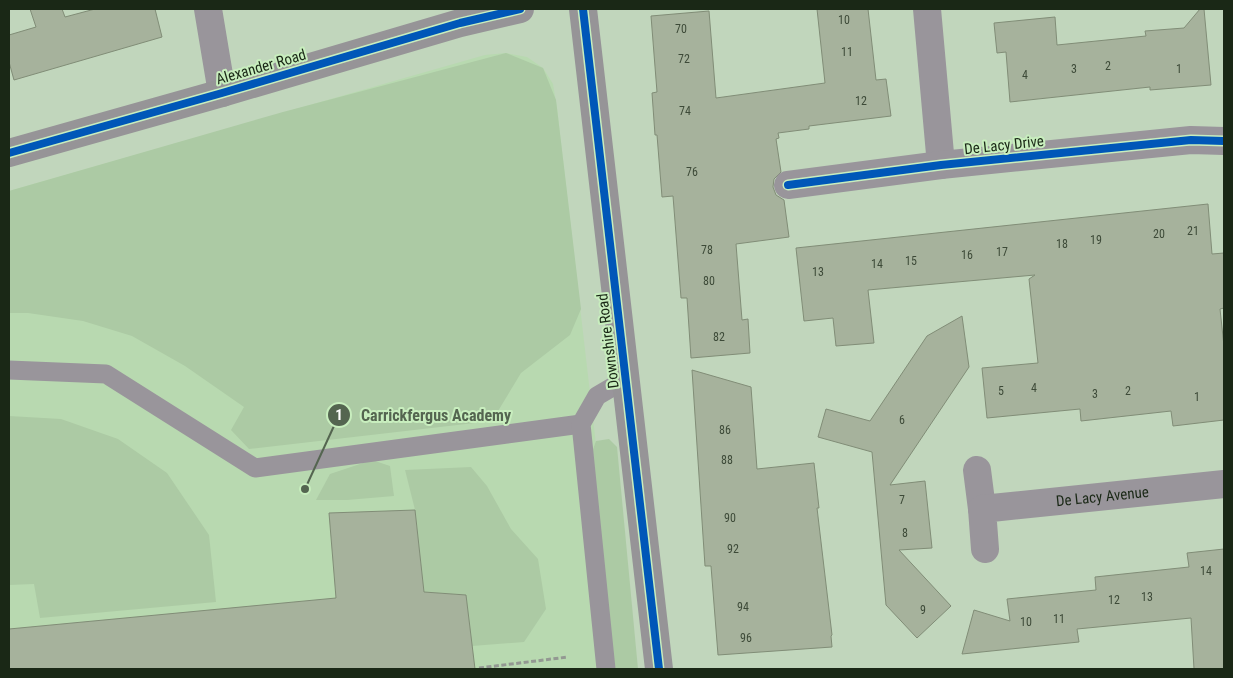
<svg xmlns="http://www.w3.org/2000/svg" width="1233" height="678" font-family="'Roboto Condensed',sans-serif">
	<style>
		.built { fill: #b8d9b0 }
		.green { fill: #accaa4 }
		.building { fill: #a6b29c; stroke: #818d77 }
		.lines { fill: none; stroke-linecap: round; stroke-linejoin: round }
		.path { stroke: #939892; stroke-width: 3; stroke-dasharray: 5 2.5; stroke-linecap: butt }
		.lane { stroke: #99959b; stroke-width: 19 }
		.street { stroke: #99959b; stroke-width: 28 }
		.secondary { stroke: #969497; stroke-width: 28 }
		.cycleway-casing { stroke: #c8eebe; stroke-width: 11 }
		.cycleway { stroke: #0057b8; stroke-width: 8 }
		.labels { text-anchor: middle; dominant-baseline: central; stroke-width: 4; stroke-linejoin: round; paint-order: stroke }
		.number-label { font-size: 12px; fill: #3d4a38 }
		.street-label { font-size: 15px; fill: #1a2816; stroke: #c8eebe }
		.leader { fill: none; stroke: #546550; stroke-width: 2 }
		.callout-dot { fill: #546550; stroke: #c8eebe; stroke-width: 2 }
		.mark-label { font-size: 15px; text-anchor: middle; font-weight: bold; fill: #fff }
		.callout-label { font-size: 16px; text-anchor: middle; font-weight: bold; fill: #546550; stroke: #c8eebe; stroke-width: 4; stroke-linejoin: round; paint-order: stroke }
	</style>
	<rect width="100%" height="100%" fill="#c1d6bc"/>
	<!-- built -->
	<path class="built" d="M506 53 527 57 543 68 553 84 557 108 622 669H9V191L485 55Z"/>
	<!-- green -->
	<g class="green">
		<path d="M506 53 543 68 556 100 581 309 570 335 521 373 492 421 249 449 231 430 244 407 185 366 132 336 83 321 28 313H9V191L283 112Z"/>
		<path d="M9 416 61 419 118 439 167 473 209 535 216 602 40 618 34 584 9 585Z"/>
		<path d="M609 439 617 447 638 669H611L591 455 596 441Z"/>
		<path d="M372 460 390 466 394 496 347 500H316L330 474Z"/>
		<path d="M471 467 487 486 511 529 538 559 546 609 524 642 472 646 466 595 424 592 415 510 405 470Z"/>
	</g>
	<!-- building -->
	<g class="building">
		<path d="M30 9H62L65 17 95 9H155L162 37 14 80 9 62V35L36 27Z"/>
		<path d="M817 9H868L876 80 886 79 891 116 809 126V129L778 133 779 138 776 139 781 172 774 179 773 187 776 195 784 200 789 237 736 244 742 320 748 319 750 353 691 358 687 298H681L673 196 662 197 657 135H655L652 93 657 92 651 16 709 11 716 98 825 83Z"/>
		<path d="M1200 9H1204L1211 85 1150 90V87L1010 102 1006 52 997 53 994 23 1055 17 1057 45 1146 36 1145 31 1184 28Z"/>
		<path d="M1208 204 1212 254 1224 253V308L1220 309 1224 346V420L1173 426 1171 411 1081 421 1080 409 987 418 982 368 1038 363 1029 279 1035 275 868 290 874 343 836 346 833 318 804 321 796 248Z"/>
		<path d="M962 316 969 367 890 485 925 481 932 548 899 550 951 606 917 638 886 605 872 452 818 437 826 409 870 421 927 336Z"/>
		<path d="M692 370 751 387 757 469 814 463 819 508H817L832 635 831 636 832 647 718 655 711 566H705Z"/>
		<path d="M415 510 424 592 466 595 475 669H9V629L336 598 329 513Z"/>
		<path d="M1224 549V669H1194L1191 618 1077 629 1079 642 962 654 974 610 1010 621 1007 599 1096 590 1095 577 1189 567 1187 553Z"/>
	</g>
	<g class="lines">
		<!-- path -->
		<path class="path" d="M479 668 568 657"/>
		<!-- lane -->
		<g class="lane">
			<path d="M9 370 106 374 255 468 581 424"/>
			<path d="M606 669 581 424 597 396 626 379"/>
		</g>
		<!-- street -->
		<g class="street">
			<path d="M208 9 222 93"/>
			<path d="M927 9 941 165"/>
			<path d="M788 185 941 165 1191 140 1224 141"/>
			<path d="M977 470 982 509"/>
			<path id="s1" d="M985 549 982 509 1224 484"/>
		</g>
		<!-- secondary -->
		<g class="secondary">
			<path d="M583 9 659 669"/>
			<path d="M9 153 222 93 460 23 520 9"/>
		</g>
		<!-- cycleway casing -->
		<g class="cycleway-casing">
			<g id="cycleway">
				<path d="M583 9 659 669"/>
				<path d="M9 153 222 93 460 23 520 9"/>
				<path d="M788 185 941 165 1191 140 1224 141"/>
			</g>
		</g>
		<!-- cycleway -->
		<use href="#cycleway" class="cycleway"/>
	</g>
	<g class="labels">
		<!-- number labels -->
		<g class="number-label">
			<text x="844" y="20">10</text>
			<text x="681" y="29">70</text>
			<text x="847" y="52">11</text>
			<text x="684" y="59">72</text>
			<text x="1108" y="66">2</text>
			<text x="1074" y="69">3</text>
			<text x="1179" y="69">1</text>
			<text x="1025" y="75">4</text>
			<text x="861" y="101">12</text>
			<text x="685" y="111">74</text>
			<text x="692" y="172">76</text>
			<text x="1193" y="231">21</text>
			<text x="1159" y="234">20</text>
			<text x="1096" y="240">19</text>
			<text x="1062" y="244">18</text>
			<text x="707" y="250">78</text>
			<text x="1002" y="252">17</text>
			<text x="967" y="255">16</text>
			<text x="911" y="261">15</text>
			<text x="877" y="264">14</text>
			<text x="818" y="272">13</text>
			<text x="709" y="281">80</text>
			<text x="719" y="337">82</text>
			<text x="1034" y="388">4</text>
			<text x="1001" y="391">5</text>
			<text x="1128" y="391">2</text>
			<text x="1095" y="394">3</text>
			<text x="1197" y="397">1</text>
			<text x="902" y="420">6</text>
			<text x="725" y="430">86</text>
			<text x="727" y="460">88</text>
			<text x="902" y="500">7</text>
			<text x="730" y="518">90</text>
			<text x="905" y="533">8</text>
			<text x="733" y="549">92</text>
			<text x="1206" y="571">14</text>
			<text x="1147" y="597">13</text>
			<text x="1114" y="600">12</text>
			<text x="743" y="607">94</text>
			<text x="923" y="610">9</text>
			<text x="1059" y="619">11</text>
			<text x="1026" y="622">10</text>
			<text x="746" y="638">96</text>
		</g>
		<!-- street labels -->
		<g class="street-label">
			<text transform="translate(261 67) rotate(-16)">Alexander Road</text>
			<text transform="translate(1004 145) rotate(-6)">De Lacy Drive</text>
			<text transform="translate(608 341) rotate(-97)">Downshire Road</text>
			<text stroke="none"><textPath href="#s1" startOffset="161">De Lacy Avenue</textPath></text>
		</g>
	</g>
	<!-- callouts -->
	<path class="leader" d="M305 489L339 415"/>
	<g class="callout-dot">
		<circle cx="305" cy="489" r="5"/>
		<circle cx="339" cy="415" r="12"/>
	</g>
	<g class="mark-label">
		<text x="339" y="420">1</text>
	</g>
	<g class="callout-label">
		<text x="436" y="421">Carrickfergus Academy</text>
	</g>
	<!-- border -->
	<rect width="1233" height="678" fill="none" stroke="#1a2816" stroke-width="20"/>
</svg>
